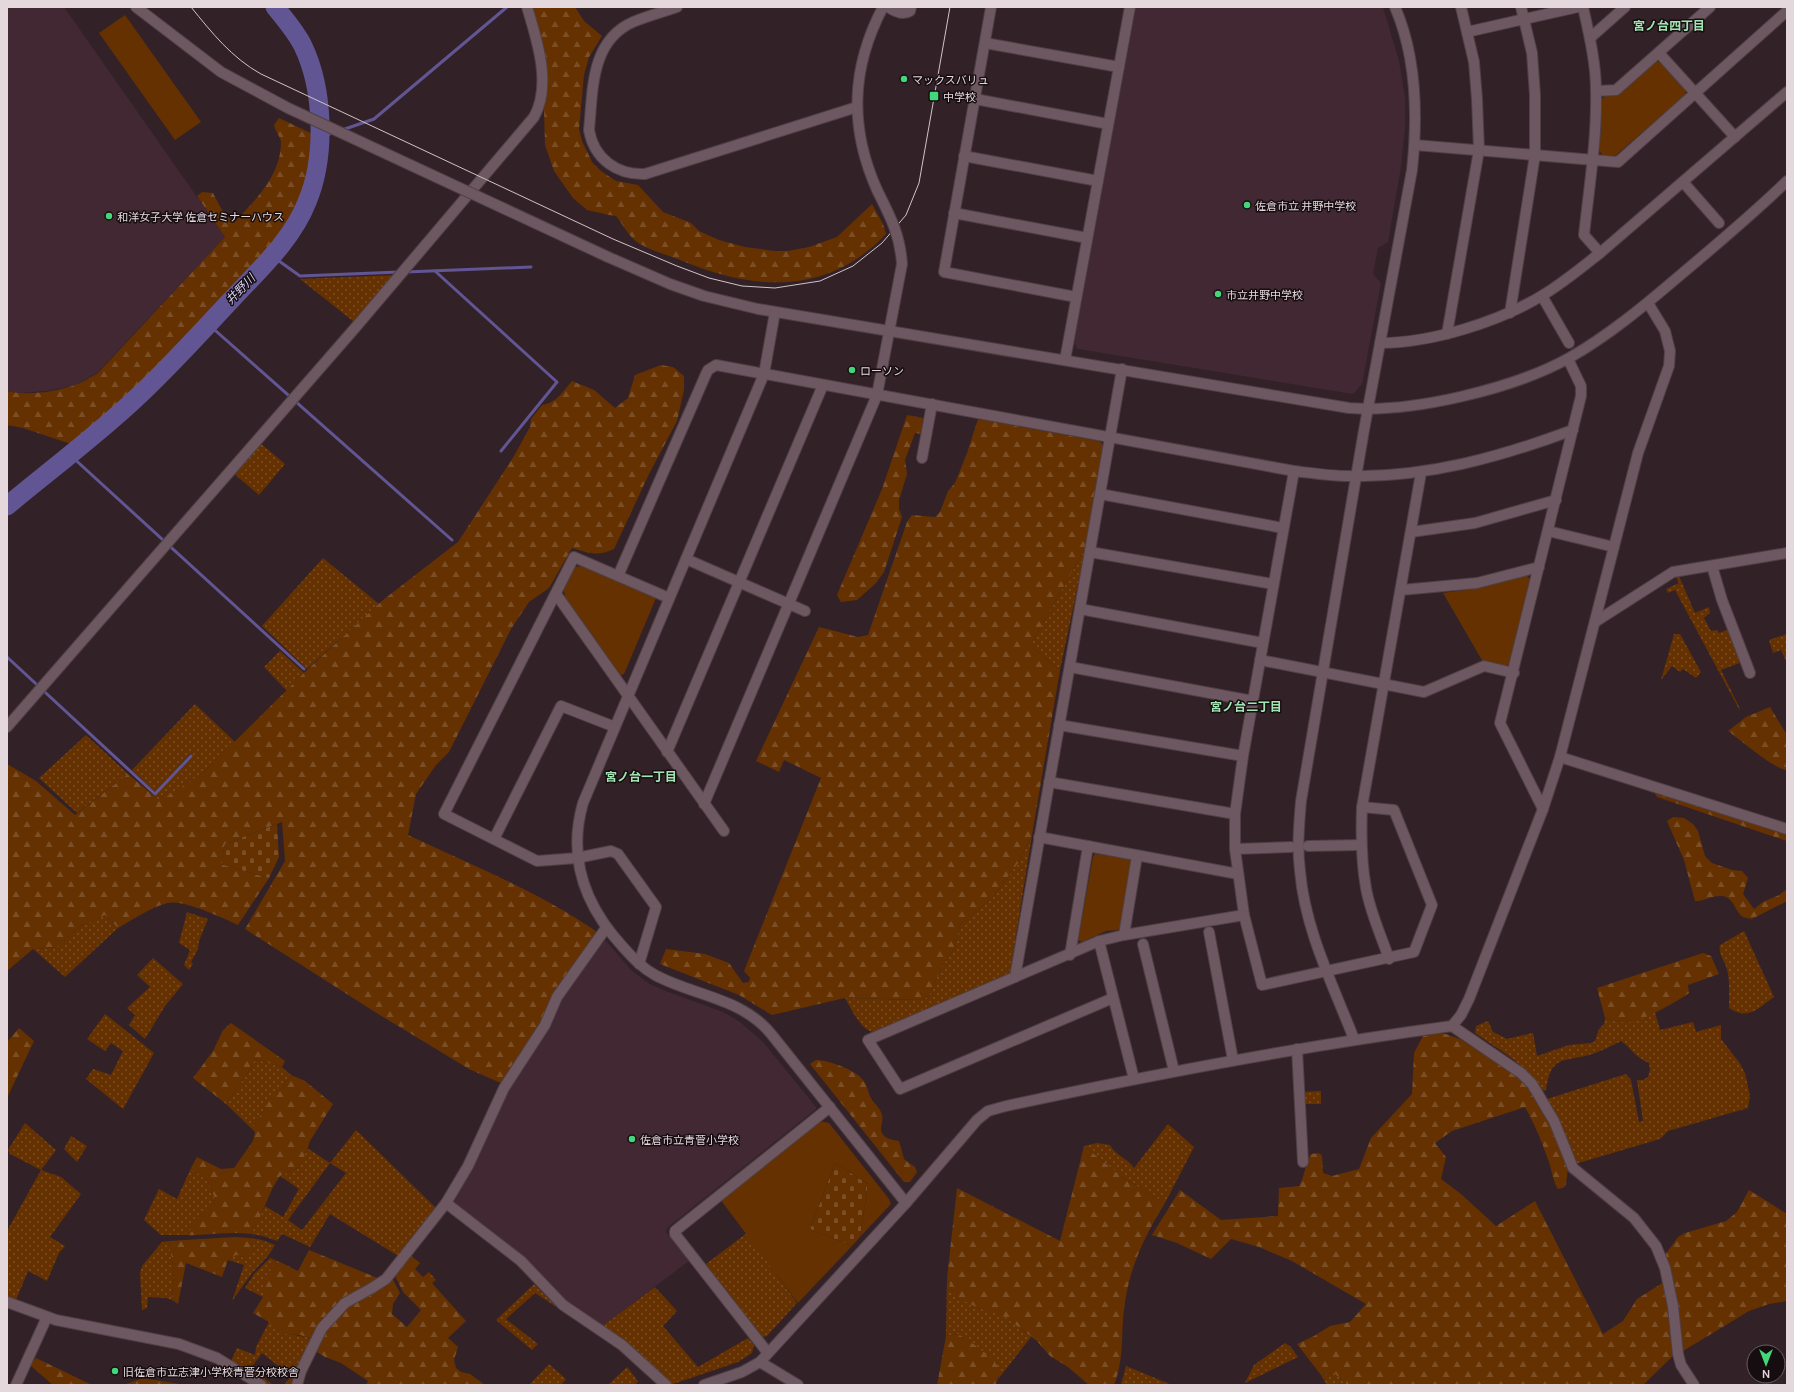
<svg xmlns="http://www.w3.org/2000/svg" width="1794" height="1392" font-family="Manrope,'Noto Sans JP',sans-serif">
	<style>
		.built { fill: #412832 }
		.grass { fill: url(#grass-dots); fill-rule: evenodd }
		.forest { fill: url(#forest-firs) }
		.cemetery { fill: url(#cemetery-stones) }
		.park { fill: #653100 }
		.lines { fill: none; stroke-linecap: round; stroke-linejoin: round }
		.stream { stroke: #615693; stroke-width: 3 }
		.river { stroke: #615693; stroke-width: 19 }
		.street-casing { stroke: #4f4046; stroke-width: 12 }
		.secondary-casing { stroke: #4f4046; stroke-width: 12 }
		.street { stroke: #6d5760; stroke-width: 10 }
		.secondary { stroke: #6d5760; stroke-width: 10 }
		.tram { stroke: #d1c3c9; stroke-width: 1 }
		.street-bridge-casing { stroke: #4f4046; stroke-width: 12; stroke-linecap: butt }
		.secondary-bridge-casing { stroke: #4f4046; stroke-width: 12; stroke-linecap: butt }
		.street-bridge { stroke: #6d5760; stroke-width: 10 }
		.secondary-bridge { stroke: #6d5760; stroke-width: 10 }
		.poi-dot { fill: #43d77b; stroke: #160d10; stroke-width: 1.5 }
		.labels { text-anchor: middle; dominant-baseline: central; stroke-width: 3; stroke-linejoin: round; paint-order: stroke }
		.poi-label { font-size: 11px; fill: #e5d8dd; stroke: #160d10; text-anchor: start }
		.neighbourhood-label { font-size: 12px; font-weight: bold; fill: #a0e5b2; stroke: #160d10 }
		.water-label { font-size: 12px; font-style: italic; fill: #d3cff3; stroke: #160d10 }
	</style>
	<defs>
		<pattern id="grass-dots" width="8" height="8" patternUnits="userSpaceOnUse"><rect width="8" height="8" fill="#653100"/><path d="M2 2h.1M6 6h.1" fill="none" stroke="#7b4e25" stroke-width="1.8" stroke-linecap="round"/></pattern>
		<pattern id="forest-firs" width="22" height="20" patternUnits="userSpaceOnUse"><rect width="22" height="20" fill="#653100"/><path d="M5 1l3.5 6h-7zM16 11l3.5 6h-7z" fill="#7b4e25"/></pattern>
		<pattern id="cemetery-stones" width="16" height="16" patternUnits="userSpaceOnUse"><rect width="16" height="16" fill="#653100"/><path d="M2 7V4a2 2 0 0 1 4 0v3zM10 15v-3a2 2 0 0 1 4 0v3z" fill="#7b4e25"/></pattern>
	</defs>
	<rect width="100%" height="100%" fill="#332128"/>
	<!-- built -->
	<g class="built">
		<path d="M7 7H64L225 237 97 373 76 385 47 391 19 393 7 391Z"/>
		<path d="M1136 7H1383L1399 61 1405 97V127L1401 167 1388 242 1378 248 1373 274 1381 283 1362 384 1353 394 1078 349 1074 343Z"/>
		<path d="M601 941H606L631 970 648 983 663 990 723 1012 740 1022 763 1042 816 1107V1109L667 1228 666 1232 689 1261 601 1327 564 1302 452 1204 451 1200 507 1090 559 999Z"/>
	</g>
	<!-- grass -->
	<g class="grass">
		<path d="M394 275 354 322 300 279Z"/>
		<path d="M259 442 285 464 259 495 233 473Z"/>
		<path d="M1086 547 1060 670 1030 646Z"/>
		<path d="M323 558 379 604 307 669 262 626Z"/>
		<path d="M1679 576 1695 613 1709 607 1710 613 1704 618 1711 631 1717 630 1719 633 1730 629 1742 662 1721 670 1740 709H1739L1675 590 1668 593 1666 589 1679 583 1676 577Z"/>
		<path d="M1674 634H1680L1701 672 1696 678 1683 669 1680 672 1672 666 1661 680Z"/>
		<path d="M1787 634V660L1786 661 1781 650 1773 653 1769 640Z"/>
		<path d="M280 651 304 673 287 691 264 667Z"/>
		<path d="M195 704 235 742 203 773 160 802 154 796 192 755 190 754 155 792 132 770Z"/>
		<path d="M86 735 128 774 77 813 39 778Z"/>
		<path d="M1032 835 1010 973 875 1032C861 1032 851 1008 845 998L916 1000H922L929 996 941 968 955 947 960 925 993 897 1018 863Z"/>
		<path d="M187 912 208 919 199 941 198 949 191 962 193 964 189 970 184 965 190 950 179 943Z"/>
		<path d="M105 915 118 928 65 977 33 949 57 947 79 927Z"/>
		<path d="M1744 931 1774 997C1758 1008 1749 1021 1729 1008 1729 995 1730 981 1727 969 1725 961 1718 955 1720 945Z"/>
		<path d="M153 958 183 984 165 1006 145 1039 129 1025 135 1015 127 1008 150 987 137 975Z"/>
		<path d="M1655 1012 1660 1030 1693 1022 1696 1032 1721 1025V1039L1739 1062 1745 1073 1750 1096 1748 1108 1668 1131 1660 1139 1575 1164 1547 1099 1626 1074 1631 1080 1639 1122 1643 1121 1637 1080H1643L1648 1077 1650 1070 1649 1063C1636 1058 1632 1049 1621 1041 1611 1046 1600 1052 1589 1055 1563 1062 1551 1055 1546 1090L1542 1091C1528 1065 1499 1050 1475 1033L1476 1026 1488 1021 1493 1032 1507 1039 1533 1033 1537 1056 1569 1045 1591 1043 1595 1041 1599 1029 1604 1024 1605 1018C1628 1025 1633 1022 1655 1012Z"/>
		<path d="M105 1014 154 1053 123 1109 86 1079 93 1069 111 1075 123 1051 111 1043 105 1051 87 1039Z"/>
		<path d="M255 1059 282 1067 291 1075 282 1088 272 1094 267 1105 252 1129 226 1104 247 1074Z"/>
		<path d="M1321 1091V1104H1302V1092Z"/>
		<path d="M25 1123 56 1150 41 1170 61 1177 81 1194 50 1237 65 1246 59 1253 47 1281 28 1271 16 1300 7 1297V1231L41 1170 10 1154 8 1150Z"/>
		<path d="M1168 1124 1194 1147 1165 1203 1125 1179 1084 1146 1097 1143 1110 1145C1116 1156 1126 1157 1134 1168Z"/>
		<path d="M356 1130 437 1209 400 1257 330 1214 310 1247 282 1234 277 1241 263 1236 251 1234 265 1206 283 1217 299 1189 280 1176 298 1168 307 1148 330 1163ZM330 1163 346 1173 302 1230 288 1220Z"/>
		<path d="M71 1136 87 1146 77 1162 64 1149Z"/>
		<path d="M191 1168C207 1180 212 1183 215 1203L212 1208 200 1215 190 1232 184 1235H161L144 1220 159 1189 177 1199Z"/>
		<path d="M747 1233 797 1303 767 1336 762 1337 706 1264Z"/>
		<path d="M249 1238 262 1240 275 1245 268 1256 252 1273 232 1301 244 1265 228 1260 236 1255 244 1257 254 1249Z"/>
		<path d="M169 1241 174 1273 172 1300 166 1298 148 1297 147 1308 142 1310 140 1273 142 1266 162 1242Z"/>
		<path d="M270 1258 280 1262C269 1267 263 1285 263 1297L245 1288 254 1274Z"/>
		<path d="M947 1278 952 1291 976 1307 1005 1316 1031 1337 999 1378 998 1367 958 1334 946 1336Z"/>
		<path d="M534 1284 558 1308 535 1293 506 1319 538 1344 532 1350 496 1320Z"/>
		<path d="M655 1287 677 1311 663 1326 698 1367 748 1338 754 1345 752 1353 738 1362 670 1385 601 1327Z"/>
		<path d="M269 1322C282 1337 295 1333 314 1339L295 1385H284L291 1376 262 1353 251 1368 273 1385H269L231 1361 237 1348 255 1355 256 1347Z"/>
		<path d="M1285 1343 1291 1347 1298 1357 1245 1383 1254 1365Z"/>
		<path d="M549 1364 566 1379 561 1385 530 1384Z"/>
		<path d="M1126 1366 1172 1385H1121Z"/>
		<path d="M627 1367 638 1381 635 1385H608Z"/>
		<path d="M1334 1373 1348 1385H1327L1321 1375Z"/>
	</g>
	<!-- forest -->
	<g class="forest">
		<path d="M531 7H575L584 21 602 36 589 57 584 75 579 129 582 141 592 162 601 171 616 181 638 185 663 212 691 223 699 231 719 240 745 247 774 251H788L809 247 837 237 872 204 883 224 886 234C828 295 757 291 685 262 671 256 648 250 637 242 629 237 622 223 616 216L609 215 587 210 573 198 554 171 545 145 544 109 546 78Z"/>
		<path d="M279 118 317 136 315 152 303 200 295 218 271 251 130 398 74 445 23 428 7 425V391C28 396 54 392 75 385 82 383 90 377 97 374L225 237 197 196 202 192 213 193 222 210 234 223C255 200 281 176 281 142 280 136 275 131 274 125Z"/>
		<path d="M661 365 673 367 684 376V390L677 421 649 474 614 549C598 557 589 553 572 548L549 588 529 602 511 629 449 752 436 765 416 794 408 835C472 865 539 892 597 932L542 1024 503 1084 469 1069 375 1012 245 929 285 861 282 822 225 844 221 864 269 878 238 925C223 918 183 899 168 903 151 907 134 919 118 928L105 915 79 927 57 947 33 949 7 971V764L36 781 75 815 128 774 160 801 203 773 308 669 383 600 458 542 514 456 530 427 531 419 542 405C557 403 563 391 572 381L594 390 615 408 628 398 635 375Z"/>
		<path d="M907 415 923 418 921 434 915 433 905 460 907 474 899 500V509L902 517 884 572 876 583 857 600 841 602 837 595 882 489Z"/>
		<path d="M978 419 1098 441 1102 443 1103 449 1086 547 1030 646 1060 670 1032 835 1018 863 993 897 960 925 955 947 941 968 929 996 922 1000 845 998 772 1015 739 995 660 964 666 949 705 954 729 963 743 983 749 982 750 978 744 971 821 778 784 760 779 772 756 761 819 627 858 637 868 635 907 522 912 515 935 517 940 512 948 491 955 483 967 453Z"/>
		<path d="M1770 707 1787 735V770C1772 768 1741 740 1728 731L1746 717Z"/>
		<path d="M1654 792 1787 835V841L1657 797Z"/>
		<path d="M1673 817 1684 818 1693 824 1698 831 1705 856 1712 863 1732 870 1742 871 1748 878 1743 894 1754 909 1763 902 1779 895 1787 889V901L1752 919C1749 918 1745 918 1743 917 1734 911 1735 899 1723 896 1713 895 1704 901 1695 901L1684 860 1667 821Z"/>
		<path d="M1703 953 1711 956 1719 974 1688 985 1689 993C1678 1001 1643 1021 1629 1022 1621 1023 1613 1020 1605 1018L1597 988Z"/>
		<path d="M231 1023 285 1061 282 1067 255 1059 247 1074 226 1104 193 1078 213 1051 223 1030Z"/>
		<path d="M19 1028 34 1041 7 1098V1042Z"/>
		<path d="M1438 1033 1446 1034 1460 1039 1519 1076 1528 1086 1549 1122 1568 1169 1566 1184 1563 1188 1558 1189C1553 1181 1552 1171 1549 1162 1542 1142 1535 1125 1525 1107L1452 1131 1435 1143 1446 1157 1441 1179 1461 1194 1496 1226 1535 1201 1603 1334 1623 1321 1637 1299 1664 1282 1669 1307 1675 1354 1643 1385H1348L1334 1373 1321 1375 1297 1344 1314 1336 1330 1326 1350 1322 1366 1304 1292 1261 1259 1247 1231 1239 1211 1259 1177 1243 1152 1235 1180 1190 1221 1220 1278 1216 1279 1188 1299 1186C1306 1174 1304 1165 1311 1154L1318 1153 1322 1155 1323 1173 1332 1176 1359 1169 1371 1138 1412 1094 1414 1053 1423 1036Z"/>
		<path d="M816 1060C828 1060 856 1070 863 1080 868 1086 868 1094 872 1100 876 1105 880 1108 882 1115 884 1121 879 1127 882 1133 885 1139 893 1140 899 1141L904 1159 915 1167 917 1172 910 1182H904L810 1064Z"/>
		<path d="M291 1075 305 1081 333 1104 310 1141 306 1153 298 1168 280 1176 273 1187 258 1221 251 1234C228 1231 207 1236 184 1235 193 1230 193 1221 200 1215 205 1210 211 1209 215 1203 212 1183 207 1180 191 1168L197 1157 221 1169 234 1168 253 1141 255 1132 252 1129 267 1105 272 1093 282 1088Z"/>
		<path d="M1084 1146 1125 1179 1165 1203C1144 1237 1129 1268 1124 1309 1121 1334 1124 1361 1114 1385H1089L1068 1367 1050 1356 1037 1341 1005 1317 976 1307 957 1297 952 1291 947 1278 957 1188 1060 1241Z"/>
		<path d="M1749 1190 1787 1214V1301L1769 1304 1749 1311 1683 1351 1676 1305 1665 1255 1678 1237 1685 1233 1726 1221 1737 1212Z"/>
		<path d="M235 1237 249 1238 254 1249 251 1256 244 1257 236 1255 228 1260 222 1277 186 1263 178 1304 172 1300 174 1273 169 1241Z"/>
		<path d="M309 1250 380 1279 352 1295 314 1339 300 1335 284 1334 274 1328 269 1322 253 1313 263 1297V1288L267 1275 274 1265 280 1262 298 1271Z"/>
		<path d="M410 1255 420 1263 415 1269 423 1277 429 1272 436 1280 432 1283 466 1321 448 1338 458 1347 454 1360 456 1368 461 1372 470 1374 485 1385H366L368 1381 341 1363 325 1357 314 1350 320 1337 339 1311 391 1276 400 1293 393 1304 392 1314 407 1327 421 1310 403 1292 394 1274 407 1261Z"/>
		<path d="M958 1334C968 1340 993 1356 998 1367 1001 1373 998 1380 995 1385H937L946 1336Z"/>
		<path d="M36 1358 92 1385H53L30 1365Z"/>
		<path d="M143 1378 186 1385H123Z"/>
	</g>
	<!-- cemetery -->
	<g class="cemetery">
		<path d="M277 824 279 857 269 878 221 864 225 844Z"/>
		<path d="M835 1163 868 1184 860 1237 852 1246 810 1229Z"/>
	</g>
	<!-- park -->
	<g class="park">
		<path d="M125 15 201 122 175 140 99 33Z"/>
		<path d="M1656 62H1663L1686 89 1685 95 1615 156 1602 155 1599 150 1600 101 1605 96 1618 95Z"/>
		<path d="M581 566 656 598 624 674 620 675 565 597 564 590 575 567Z"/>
		<path d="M1526 575 1531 580 1511 663 1505 666 1486 661 1483 662 1443 593 1479 588Z"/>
		<path d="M1095 854 1129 858 1131 861 1121 927 1118 930 1106 931 1082 942 1078 940 1093 857Z"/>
		<path d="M820 1121 829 1123 889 1199 891 1204 860 1237 868 1184 835 1163 810 1229 852 1246 798 1303 720 1199Z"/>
	</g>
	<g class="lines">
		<!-- stream -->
		<g class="stream">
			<path d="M342 130 374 119 507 7"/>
			<path d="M321 136 333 133"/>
			<path d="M272 256 300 276 399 272"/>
			<path d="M435 271 557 382 501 451"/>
			<path d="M406 272 531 267"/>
			<path d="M208 324 452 540"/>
			<path d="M69 454 304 669"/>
			<path d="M7 657 155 794 191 756"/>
		</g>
		<!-- river -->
		<path class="river" d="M7 506C49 471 93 438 133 401 168 369 200 333 233 298 260 269 292 240 307 202 326 157 324 90 303 46 296 32 285 19 275 7"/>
		<!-- street casing -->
		<g class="street-casing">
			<g id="street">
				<path d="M677 7C663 12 647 16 633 22 590 41 593 91 589 130 594 159 617 175 645 174L857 107"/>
				<path d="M888 7C894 11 903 16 910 11L911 7"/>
				<path d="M991 7 944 272 1076 297"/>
				<path d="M1583 7C1589 34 1596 63 1596 91 1597 139 1589 188 1584 235L1600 253"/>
				<path d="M1467 32 1578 7"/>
				<path d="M1590 38 1625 7"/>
				<path d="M985 43 1119 67"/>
				<path d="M1659 53 1735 137"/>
				<path d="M1596 91 1616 90 1710 7"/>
				<path d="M975 99 1108 124"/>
				<path d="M1415 145 1618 162 1787 11"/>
				<path d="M964 156 1098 181"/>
				<path d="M1683 182 1719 223"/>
				<path d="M877 190C849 127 851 68 883 7"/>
				<path d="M954 213 1087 238"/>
				<path d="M1542 296 1569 343"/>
				<path d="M1510 313 1535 155V95L1532 53 1521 7"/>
				<path d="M1447 334 1479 150 1477 99 1474 62 1461 7"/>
				<path d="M1380 343C1431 343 1499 322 1543 295 1563 283 1581 268 1600 253L1787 92"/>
				<path d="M1065 360 1130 7"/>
				<path d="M922 458 932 404"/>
				<path d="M1294 471 1243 756 1235 814V849L1244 915 1262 985 1414 952 1432 905 1394 810 1362 807"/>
				<path d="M1100 494 1283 528"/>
				<path d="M1548 531 1614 547"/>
				<path d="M1411 532 1475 523 1556 500"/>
				<path d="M1090 552 1273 584"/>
				<path d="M686 559 805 611"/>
				<path d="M1712 566 1722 600 1750 673"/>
				<path d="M618 576 706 374 708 370 716 365 1294 471C1311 473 1330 476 1348 476 1426 478 1500 457 1573 430"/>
				<path d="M1401 590 1477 583 1539 567"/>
				<path d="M556 594 724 831"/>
				<path d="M1080 609 1263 643"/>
				<path d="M1595 622 1673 572 1787 553"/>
				<path d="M1260 660 1424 692 1484 666 1514 673"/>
				<path d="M1070 667 1253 701"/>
				<path d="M1059 725 1243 756"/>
				<path d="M7 727 355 328 534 117C552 85 537 40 527 7"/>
				<path d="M667 752 823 385"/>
				<path d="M1049 782 1235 814"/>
				<path d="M704 804 877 395 902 264"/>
				<path d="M1543 809 1500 723 1581 396V386L1568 359"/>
				<path d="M1039 837 1238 874"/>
				<path d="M494 839 561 706 615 727"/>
				<path d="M1308 846 1361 845"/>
				<path d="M1235 849 1291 847"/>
				<path d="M1209 932 1233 1060"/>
				<path d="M1124 935 1137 856"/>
				<path d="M1099 941 1134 1079"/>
				<path d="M1143 944 1174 1071"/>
				<path d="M1070 955 1088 846"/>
				<path d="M1389 959C1381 935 1370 912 1366 888 1361 861 1361 834 1362 807L1421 473"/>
				<path d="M639 964 656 907 618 854 611 851 577 858 537 861 444 814 574 557 669 598"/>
				<path d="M1015 977 1122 369"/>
				<path d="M1113 998 900 1089 868 1040 1099 941 1124 935 1244 915"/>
				<path d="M1452 1026 1521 1073 1532 1084 1554 1121 1573 1168 1634 1218 1656 1246 1665 1268 1673 1306 1678 1354 1681 1365 1694 1385"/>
				<path d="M1297 1049 1303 1162"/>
				<path d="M446 1203 521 1261 563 1305 622 1345 666 1385"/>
				<path d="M7 1302 56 1320 179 1344 217 1358 261 1385"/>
				<path d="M768 1353 675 1234V1231L830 1107"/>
				<path d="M760 1362 798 1385"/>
				<path d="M16 1385 47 1317"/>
				<path d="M297 1385 301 1371 322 1328 345 1303 372 1288 386 1279 446 1203 468 1166 504 1088 545 1025 557 997 606 928"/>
			</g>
		</g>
		<!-- secondary casing -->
		<g class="secondary-casing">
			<g id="secondary">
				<path d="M136 7 221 72 288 108"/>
				<path d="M608 257 670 284 704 296 758 309 1349 408C1412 413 1513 389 1569 358 1608 336 1644 306 1678 277 1715 246 1752 215 1787 181"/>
				<path d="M775 312 764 374 583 803C567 859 585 906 623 947 633 958 642 968 655 975 694 996 743 998 772 1035L906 1203"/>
				<path d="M1560 757 1787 829"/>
				<path d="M1354 1039C1333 985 1305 930 1300 871 1297 848 1299 824 1301 801L1364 430 1412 170C1418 115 1417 58 1395 7"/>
				<path d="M704 1385 742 1372 760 1362 906 1203 977 1120 988 1111 1006 1106C1154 1074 1302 1046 1452 1026L1461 1015 1469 999 1543 809 1560 757 1638 453 1669 366 1670 351 1665 331 1648 303"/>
			</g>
		</g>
		<!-- street -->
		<use href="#street" class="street"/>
		<!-- secondary -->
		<use href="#secondary" class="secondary"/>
		<!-- tram -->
		<path class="tram" d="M191 7C212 33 232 58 261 74L613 239 677 266 709 278 742 286 775 288 820 281 853 266 882 243 906 215 919 183 950 7"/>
		<!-- street-bridge casing -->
		<g class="street-bridge-casing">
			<path id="street-bridge" d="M877 190C890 216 900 234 902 264"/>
		</g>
		<!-- secondary-bridge casing -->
		<g class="secondary-bridge-casing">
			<path id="secondary-bridge" d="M288 108 608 257"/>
		</g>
		<!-- street-bridge -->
		<use href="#street-bridge" class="street-bridge"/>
		<!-- secondary-bridge -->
		<use href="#secondary-bridge" class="secondary-bridge"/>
	</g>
	<!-- markers -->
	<g class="poi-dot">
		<circle cx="904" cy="79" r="4"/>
		<rect x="929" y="91" width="10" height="10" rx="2"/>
		<circle cx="1247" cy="205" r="4"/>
		<circle cx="109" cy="216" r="4"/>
		<circle cx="1218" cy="294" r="4"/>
		<circle cx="852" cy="370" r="4"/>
		<circle cx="632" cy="1139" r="4"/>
		<circle cx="115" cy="1371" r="4"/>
	</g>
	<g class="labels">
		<!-- poi labels -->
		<g class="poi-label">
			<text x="912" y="79">マックスバリュ</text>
			<text x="943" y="96">中学校</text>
			<text x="1255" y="205">佐倉市立 井野中学校</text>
			<text x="117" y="216">和洋女子大学 佐倉セミナーハウス</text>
			<text x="1226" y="294">市立井野中学校</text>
			<text x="860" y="370">ローソン</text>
			<text x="640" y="1139">佐倉市立青菅小学校</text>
			<text x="123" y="1371">旧佐倉市立志津小学校青菅分校校舎</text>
		</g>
		<!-- neighbourhood labels -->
		<g class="neighbourhood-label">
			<text x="1669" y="25">宮ノ台四丁目</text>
			<text x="1246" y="706">宮ノ台二丁目</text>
			<text x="641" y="776">宮ノ台一丁目</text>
		</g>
		<!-- water labels -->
		<g class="water-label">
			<text transform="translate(240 289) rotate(-46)">井野川</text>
		</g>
	</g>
	<!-- border -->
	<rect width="1794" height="1392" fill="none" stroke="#e5d8dd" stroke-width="16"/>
	<!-- north arrow -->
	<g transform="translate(1766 1364) rotate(180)"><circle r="19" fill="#160d10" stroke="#695e62"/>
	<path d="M0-3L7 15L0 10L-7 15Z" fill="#43d77b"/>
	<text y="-6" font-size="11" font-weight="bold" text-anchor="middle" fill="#e5d8dd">N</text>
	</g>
</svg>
